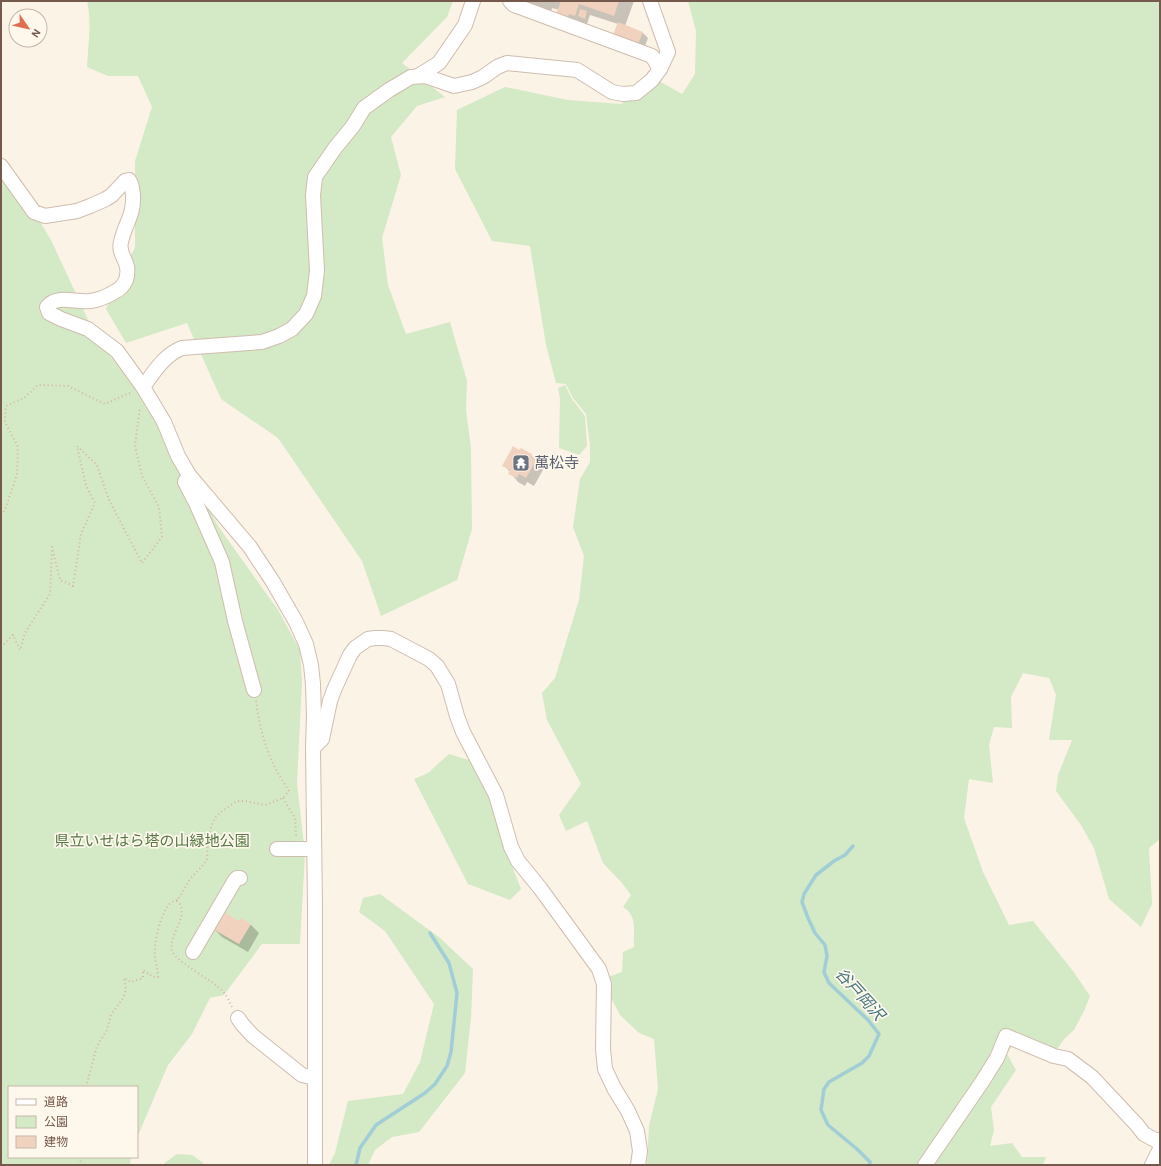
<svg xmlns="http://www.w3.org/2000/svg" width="1161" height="1166" font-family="Karla,'Noto Sans JP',sans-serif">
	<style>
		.green { fill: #d4e9c5 }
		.shadow { fill: #0003 }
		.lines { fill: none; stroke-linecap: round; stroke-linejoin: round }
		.stream { stroke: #a1ced6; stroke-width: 3.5 }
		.building { fill: #f0d2be }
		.minor-casing { stroke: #cfbdaf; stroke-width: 16 }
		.path { stroke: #d5b5a1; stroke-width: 2; stroke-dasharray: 1 3; stroke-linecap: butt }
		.minor { stroke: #fff; stroke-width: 14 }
		.labels { text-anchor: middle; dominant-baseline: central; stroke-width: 3.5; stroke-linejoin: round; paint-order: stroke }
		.worship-label { font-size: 15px; fill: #5b616d; stroke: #fef7ec; text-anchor: start }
		.park-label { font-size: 15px; fill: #547944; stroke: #fef7ec }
		.water-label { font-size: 16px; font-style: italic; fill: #43767f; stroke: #fef7ec }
	</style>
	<rect width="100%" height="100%" fill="#fbf3e6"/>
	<!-- green -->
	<g class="green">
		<path d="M87 1H453L447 17 402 63 445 97 417 106 391 137 401 175 382 238 388 285 406 334 450 322 467 381 466 410 471 448 472 529 457 580 381 616 362 561 278 438 221 399 187 323 126 343 106 309 135 247V161L152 107 138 76H108L87 67C88 46 92 22 87 1Z"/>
		<path d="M688 1H1160V839L1149 848 1152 904 1141 927 1109 899 1094 848 1081 825 1056 791 1058 775 1072 740H1049L1056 695 1049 678 1023 673 1011 697 1012 728 994 727 989 745 993 783 969 779 964 818 983 872 1009 925 1033 921 1073 971 1090 996 1084 1011 1074 1030 1065 1038 1055 1052 1016 1040 1007 1054 1016 1070 991 1107 994 1130 990 1146 1012 1143 1022 1157H1046L1043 1165H647L649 1126 658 1089 654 1039 639 1033 620 1015 611 998 608 977 622 972 623 952 634 947C633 931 638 916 623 907L631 895 622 883 603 863 587 821 566 831 559 815 581 784 547 720 542 693 555 678 579 600 584 556 573 527 580 479 590 462V445L586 414 573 398 566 384 556 383 546 345 530 246 492 241 455 169 457 110 505 87 568 100 621 104 659 81 682 94 695 74 696 31Z"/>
		<path d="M1 158 51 240 97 339 125 375 143 387 218 526 278 610 300 650 302 682 297 783 305 854 300 944H262L224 995 210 998 192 1034 168 1065 137 1138V1087H9V1157H131L130 1165H1Z"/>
		<path d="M565 385 572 399 585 416 587 446 579 455 559 448 560 398 558 388Z"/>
		<path d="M449 754 472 761 489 791 502 840 521 889 510 900 468 884 414 779 428 773Z"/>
		<path d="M380 894 440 938 473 969 471 1018 465 1073 419 1132 392 1137 375 1150 368 1165H329L335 1153 348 1101 403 1094 420 1062 434 1004 385 931 359 912 363 898Z"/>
		<path d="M177 1154 192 1155 206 1165H162Z"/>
	</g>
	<!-- shadow -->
	<g class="shadow">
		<path d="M528 1H634L625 26 643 33 648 38 643 51 618 24 590 15 586 27 579 29 559 10 552 8 550 15 539 12Z"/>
		<path d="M520 451 531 455 544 468 534 486 527 482 525 486 518 482 504 465Z"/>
		<path d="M239 922 251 925 259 933 248 952 222 937 214 929Z"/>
	</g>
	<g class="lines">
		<!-- stream -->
		<g class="stream">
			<path d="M853 846 845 855 834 861 816 875 804 894 802 902 808 918 815 933 825 945 827 956 824 972 829 983 868 1020 879 1034 869 1056 862 1063 829 1082 824 1089 821 1110 828 1125 857 1149 870 1162V1165"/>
			<path d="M356 1165 360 1148 376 1125 425 1093 435 1084 447 1066 451 1052 457 993 449 963 430 933"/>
		</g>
	</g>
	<!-- building -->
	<g class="building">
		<path d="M561 1H619L614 16 579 4 575 16 569 14 568 18 556 14Z"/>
		<path d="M580 9 587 11 585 19 578 16Z"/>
		<path d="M618 22 643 32 637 47 612 37Z"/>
		<path d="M513 446 519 450 521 448 532 454 531 456 537 459 526 478 519 474 517 478 508 474 510 470 502 466Z"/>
		<path d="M223 912 239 921 241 918 251 924 239 944 213 929Z"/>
	</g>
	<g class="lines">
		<!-- minor casing -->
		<g class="minor-casing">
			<g id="minor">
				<path d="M650 1 668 52 660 69"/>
				<path d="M418 76 439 63 465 25 473 1"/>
				<path d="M1 166 34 212 45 216 77 211 90 206 106 199 112 195 125 181 129 180C132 184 132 189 133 195 134 216 125 223 121 242 117 256 132 261 126 280 124 284 121 289 116 291 108 296 99 300 90 301 76 303 56 294 47 307L49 313 61 319 88 329 117 351 143 387 164 422 178 456 189 475 250 547 273 582 296 622 306 644 311 665 313 684 314 716 313 748 315 906V1165"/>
				<path d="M143 387C154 372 164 355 182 348L262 342 279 336 292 329 306 314 314 296 317 271 313 195 315 177 335 148 353 126 364 108 389 90 411 77 425 76 454 86 472 82 483 77 497 67 507 63 577 70 612 92 623 94 636 93 652 80 660 69 652 56 514 5 510 1"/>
				<path d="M189 475 185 482 196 503 222 562 235 621 254 690"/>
				<path d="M313 748 322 739 330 701 334 690 350 655 355 648 368 639 375 638H383L391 639 429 659 437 666 448 684 457 716 463 732 496 795 511 847 518 861 540 888 599 969 604 984 603 1049 605 1069 614 1088 628 1111 637 1131 640 1151 638 1165"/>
				<path d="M277 849H314"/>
				<path d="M193 952 235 880 237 878H240"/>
				<path d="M238 1018 242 1024 253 1036 302 1075 315 1078"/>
				<path d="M925 1165 982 1082 997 1058 1006 1036 1054 1056 1068 1059 1092 1077 1137 1125 1144 1134 1155 1140H1160"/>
				<path d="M1152 1165 1160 1149"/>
			</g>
		</g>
		<!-- path -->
		<g class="path">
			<path d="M1 515 5 510 17 474 18 447 5 422 6 406 24 398 38 385 68 386 105 404 132 392"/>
			<path d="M1 647 13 635 20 650 25 633 50 594 52 547 60 580 73 586 81 534 95 503 86 486 77 446 97 465 109 500 142 563 162 537 159 507 142 476 135 446 140 407"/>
			<path d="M283 798 295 818 296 837"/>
			<path d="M232 1007C229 1000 225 992 218 987 208 978 177 962 172 951 167 937 192 913 177 901L190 879 204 864 207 860 208 837 214 819 221 812 237 801H245L265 805 283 798 289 791C283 781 276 771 272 761 263 742 259 722 256 701"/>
			<path d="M86 1087 97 1046 107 1030 111 1015 123 998 126 990 124 978 131 982 143 978V970L153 977H158C158 970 156 965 155 958 153 946 160 916 168 906 170 903 174 901 178 899"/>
			<path d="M79 1157 82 1165"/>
		</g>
		<!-- minor -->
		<use href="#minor" class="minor"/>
	</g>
	<!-- icons -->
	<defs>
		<g id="temple-square" transform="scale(0.9)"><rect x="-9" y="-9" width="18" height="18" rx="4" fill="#6b7280" stroke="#fef7ec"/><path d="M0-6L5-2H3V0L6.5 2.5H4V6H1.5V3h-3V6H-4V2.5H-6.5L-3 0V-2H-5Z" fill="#fff"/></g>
	</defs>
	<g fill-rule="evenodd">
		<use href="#temple-square" x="521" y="463"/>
	</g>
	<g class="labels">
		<!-- worship labels -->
		<g class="worship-label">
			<text x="534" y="463">萬松寺</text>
		</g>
		<!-- park labels -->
		<g class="park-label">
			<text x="152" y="841">県立いせはら塔の山緑地公園</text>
		</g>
		<!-- water labels -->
		<g class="water-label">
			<text transform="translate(860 994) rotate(48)">谷戸岡沢</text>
		</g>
	</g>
	<!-- border -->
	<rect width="1161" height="1166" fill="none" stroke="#74594c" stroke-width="4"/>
	<!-- legend -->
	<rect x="8" y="1086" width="130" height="72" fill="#fef7ec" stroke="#c7b8ac"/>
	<rect x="16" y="1099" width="20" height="6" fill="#ffffff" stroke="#c7b8ac"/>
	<text x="44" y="1106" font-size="12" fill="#74594c">道路</text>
	<rect x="16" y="1116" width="20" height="12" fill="#d4e9c5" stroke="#c7b8ac"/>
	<text x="44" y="1126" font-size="12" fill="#74594c">公園</text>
	<rect x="16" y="1136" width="20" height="12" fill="#f0d2be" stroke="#c7b8ac"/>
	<text x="44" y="1146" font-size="12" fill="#74594c">建物</text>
	<!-- north arrow -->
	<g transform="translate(28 28) rotate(124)"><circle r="19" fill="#fef7ec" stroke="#c7b8ac"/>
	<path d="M0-3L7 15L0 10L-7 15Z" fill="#e06f50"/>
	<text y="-6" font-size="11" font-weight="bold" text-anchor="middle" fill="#74594c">N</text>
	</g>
</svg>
